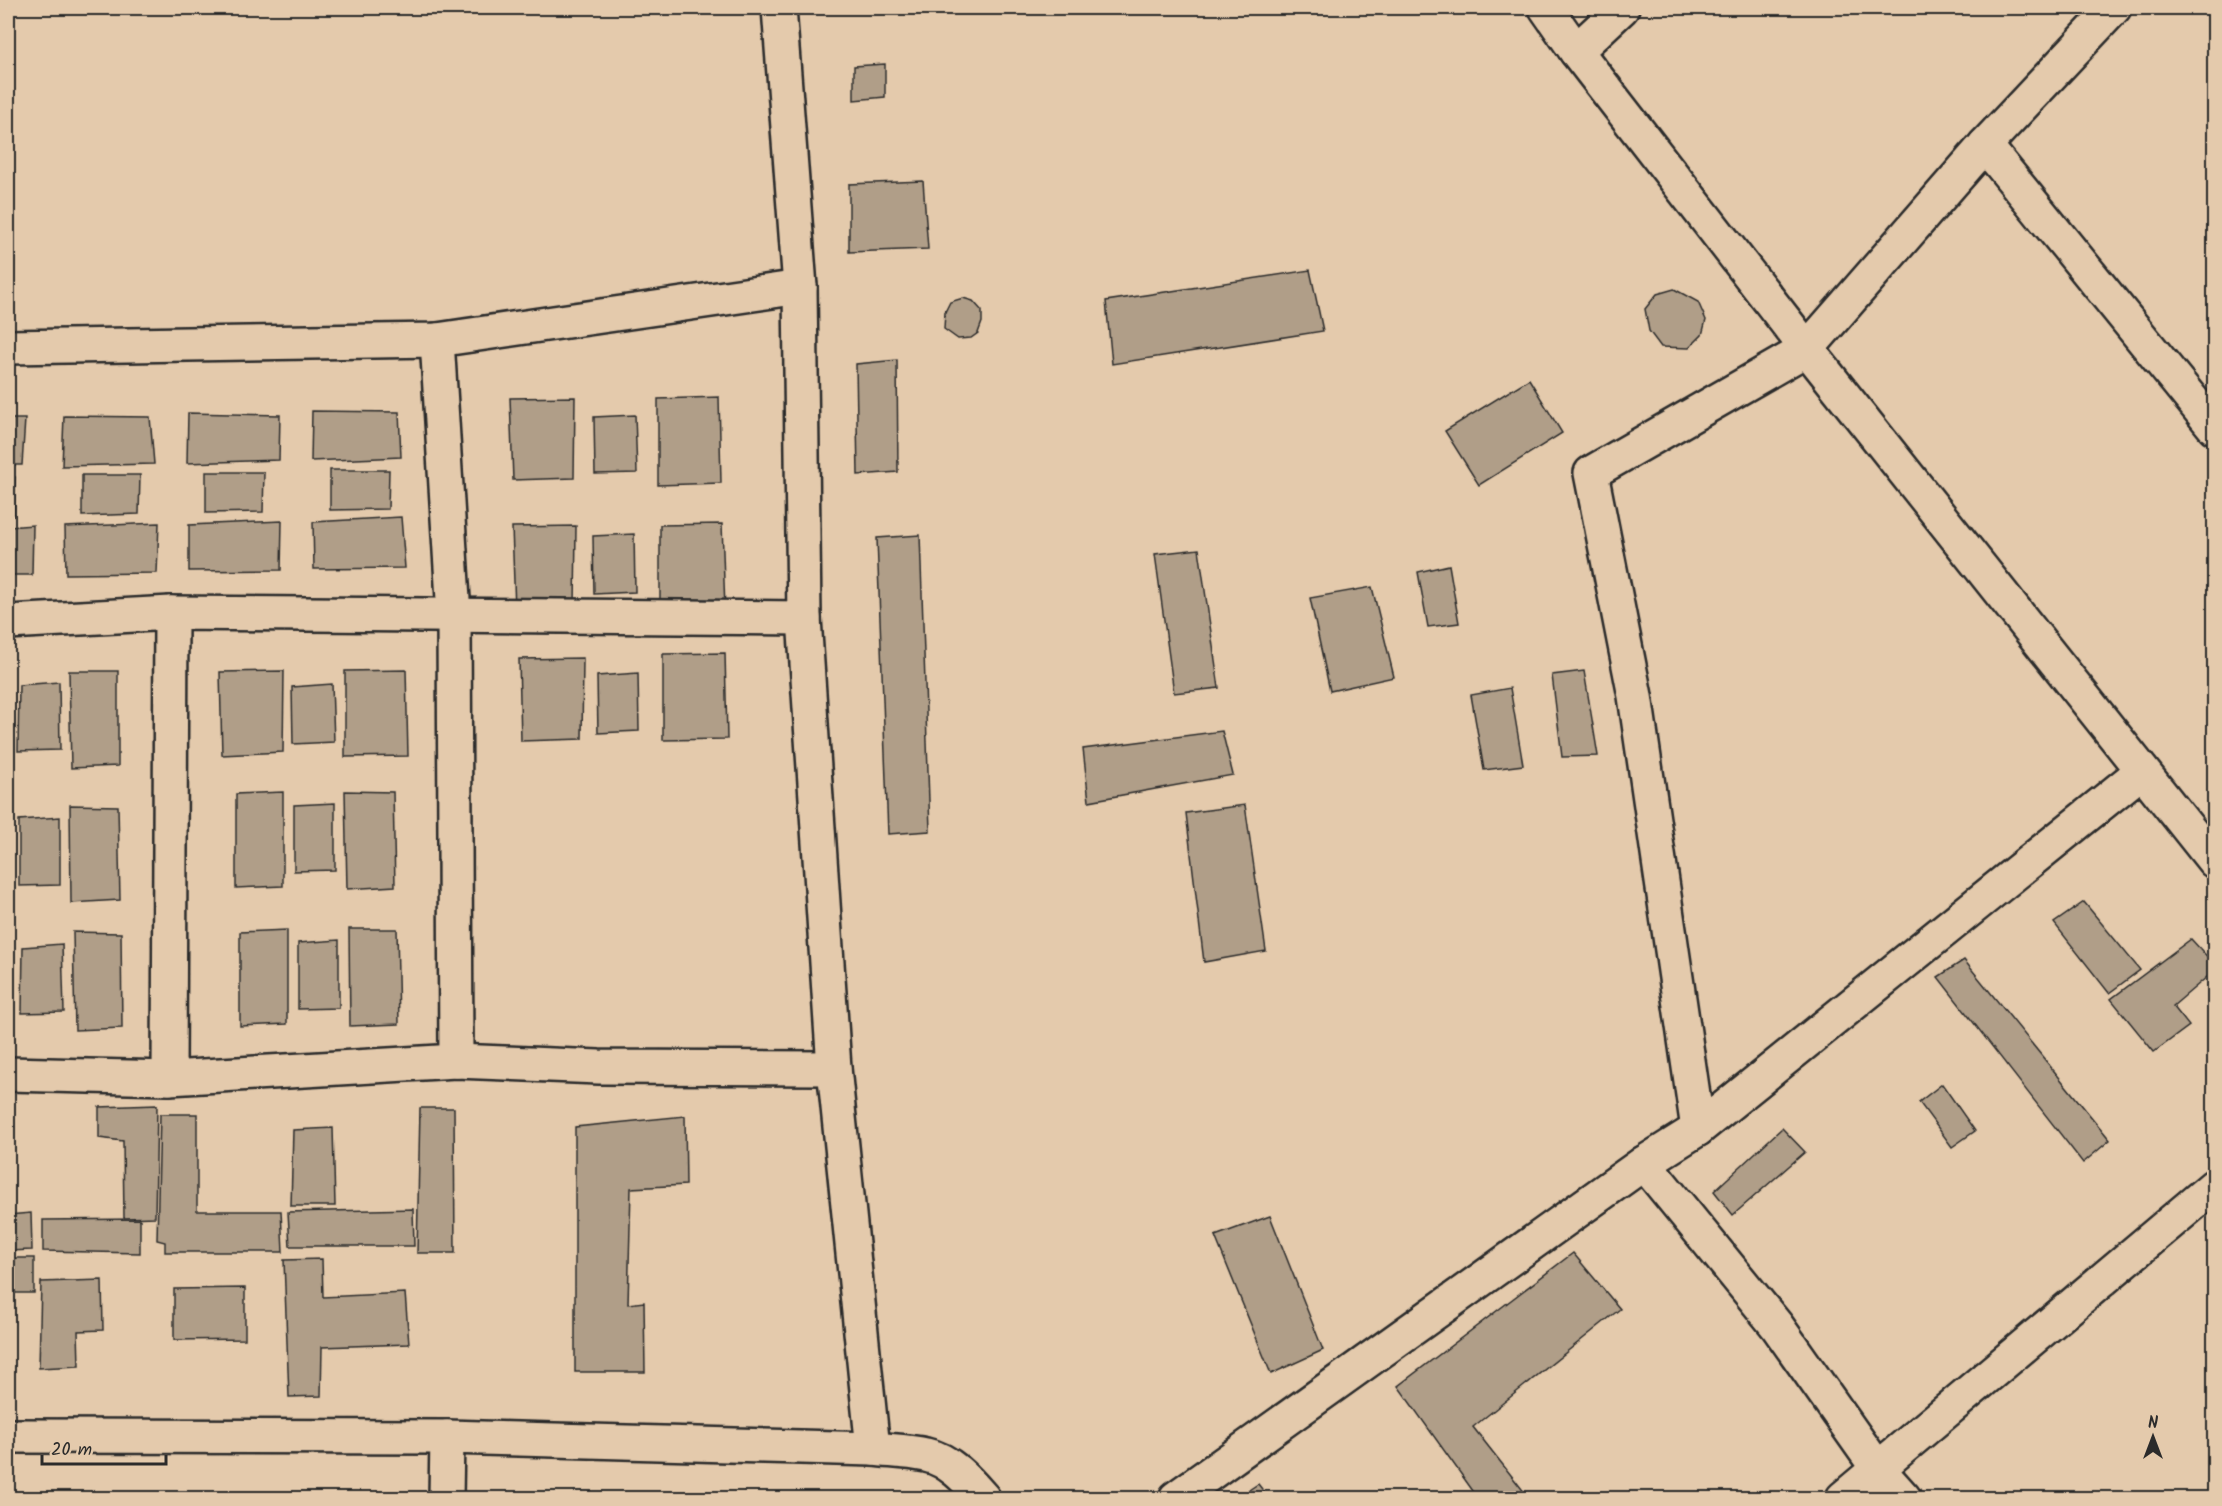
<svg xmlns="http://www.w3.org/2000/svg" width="2222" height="1506" font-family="Kalam,sans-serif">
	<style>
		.building { fill: #b09e88; stroke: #2b2b2b; stroke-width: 1.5 }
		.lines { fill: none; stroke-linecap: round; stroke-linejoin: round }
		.minor-casing { stroke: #2b2b2b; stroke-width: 38 }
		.tertiary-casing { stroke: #2b2b2b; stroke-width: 38 }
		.minor { stroke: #e4caac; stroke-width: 33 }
		.tertiary { stroke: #e4caac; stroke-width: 33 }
	</style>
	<rect width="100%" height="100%" fill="#e4caac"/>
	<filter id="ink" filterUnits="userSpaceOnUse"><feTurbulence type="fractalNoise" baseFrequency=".0167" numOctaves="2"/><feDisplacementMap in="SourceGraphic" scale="12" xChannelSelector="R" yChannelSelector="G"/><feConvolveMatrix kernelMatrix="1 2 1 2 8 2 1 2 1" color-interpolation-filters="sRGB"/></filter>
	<g filter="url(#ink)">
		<!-- building -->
		<g class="building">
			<path d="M885 64V97L854 100V66Z"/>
			<path d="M923 181 928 249 849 252V184Z"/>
			<path d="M1310 270 1323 331 1112 364 1106 301Z"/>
			<path d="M1674 289 1698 302 1706 320 1702 335 1689 348 1661 347 1649 331 1645 309 1657 294Z"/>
			<path d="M963 298 973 301 982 311V322L978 333 971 338 958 339 944 329 945 312 950 302Z"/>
			<path d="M897 360 898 472 858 475 856 364Z"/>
			<path d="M1529 379 1562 433 1479 485 1445 431Z"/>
			<path d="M575 397 574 478 513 480 510 398Z"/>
			<path d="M719 397 721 483 658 485V399Z"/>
			<path d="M312 411 399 412 401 457 311 461Z"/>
			<path d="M188 413 280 415 279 460 187 463Z"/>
			<path d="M635 415 637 473 595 474 594 417Z"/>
			<path d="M64 416 150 417 154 464 62 466Z"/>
			<path d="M8 419H25L22 465H8Z"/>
			<path d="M330 470H389L388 509 330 510Z"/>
			<path d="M206 472H264L263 512 206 513Z"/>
			<path d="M82 475H140L139 514 82 516Z"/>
			<path d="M8 477H15L14 516 8 517Z"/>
			<path d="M401 517 405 568 314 569 313 522Z"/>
			<path d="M282 521 281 570 189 571V525Z"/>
			<path d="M159 523 157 573 66 574 65 527Z"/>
			<path d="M722 524 725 610 660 611V525Z"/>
			<path d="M33 525 32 575H8V527Z"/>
			<path d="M576 526 575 607 515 609 512 527Z"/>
			<path d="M634 534 635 592 594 594 593 536Z"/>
			<path d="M920 535 930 831 888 834 877 538Z"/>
			<path d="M1199 549 1219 688 1174 693 1155 554Z"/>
			<path d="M1449 565 1459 623 1428 627 1418 572Z"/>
			<path d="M1372 587 1394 677 1330 691 1310 598Z"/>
			<path d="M725 653 727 739 663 740V654Z"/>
			<path d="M583 658 582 739 521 741 519 659Z"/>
			<path d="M406 670 408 756 345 757V671Z"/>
			<path d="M69 671H118V766L71 768Z"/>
			<path d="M284 671 283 752 222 755 220 672Z"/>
			<path d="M1584 671 1598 756 1562 757 1552 675Z"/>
			<path d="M638 673 639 731 598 733 597 676Z"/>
			<path d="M59 682 60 750 18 751 19 685Z"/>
			<path d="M332 684 334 742 293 744 292 687Z"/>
			<path d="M1510 688 1523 765 1484 770 1471 695Z"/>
			<path d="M1222 731 1233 775 1089 801 1083 749Z"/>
			<path d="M345 791 393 792 395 886 347 889Z"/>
			<path d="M283 792V886L236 888V794Z"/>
			<path d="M335 803V870L294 871V805Z"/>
			<path d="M70 805 118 806 120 900 71 903Z"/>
			<path d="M1245 805 1266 951 1204 962 1186 813Z"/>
			<path d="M60 817V885L19 886V820Z"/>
			<path d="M2084 902 2140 970 2109 993 2054 923Z"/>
			<path d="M349 929H397L399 1024 350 1026Z"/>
			<path d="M287 930V1024L240 1026V932Z"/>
			<path d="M73 932 121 933 122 1028 75 1030Z"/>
			<path d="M11 933V1028H8V934Z"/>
			<path d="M2191 939 2214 964V971L2173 1006 2189 1026 2154 1052 2111 999Z"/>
			<path d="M339 940V1008L298 1009V943Z"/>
			<path d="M62 944 64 1012 22 1013 23 947Z"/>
			<path d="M1964 960 2110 1140 2083 1163 1938 977Z"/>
			<path d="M1942 1084 1975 1131 1952 1147 1919 1102Z"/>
			<path d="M157 1105 155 1217 124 1218 123 1141 99 1138V1107Z"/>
			<path d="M420 1108H454L455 1253H417Z"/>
			<path d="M160 1114H197V1211H281L283 1252H165V1242L157 1240Z"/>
			<path d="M685 1116 686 1185 631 1188 628 1304 644 1302 645 1372H575V1127Z"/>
			<path d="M333 1128 335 1206H291L293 1130Z"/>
			<path d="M1782 1128 1805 1152 1733 1215 1714 1191Z"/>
			<path d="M413 1209 414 1246H290L288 1212Z"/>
			<path d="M31 1213 32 1250 8 1251V1215Z"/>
			<path d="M1270 1216 1323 1350 1271 1374 1215 1236Z"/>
			<path d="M140 1219V1253L43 1251V1220Z"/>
			<path d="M1573 1253 1620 1309 1473 1427 1529 1498H1478L1398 1386Z"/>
			<rect x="8" y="1258" width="26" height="35"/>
			<path d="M322 1259 323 1297 405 1293 409 1344 322 1347 321 1396 289 1397 284 1260Z"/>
			<path d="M102 1280 103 1330 78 1331 79 1366 39 1368 41 1282Z"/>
			<path d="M245 1288V1339L174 1340V1289Z"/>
			<path d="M1258 1484 1269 1498H1237Z"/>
		</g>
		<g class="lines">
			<!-- minor casing -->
			<g class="minor-casing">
				<g id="minor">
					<path d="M779 8 800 287 804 618 834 1068 873 1449"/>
					<path d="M1546 8 1576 51 1807 349 2214 861"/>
					<path d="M1576 51 1622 8"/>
					<path d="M1985 145 2214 427"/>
					<path d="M437 340 454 616 456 1061"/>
					<path d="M8 347 437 340 800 287"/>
					<path d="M8 622 171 613 804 618"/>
					<path d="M8 1074 169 1078 456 1061 599 1067 834 1068"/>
					<path d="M169 1078 171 613"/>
					<path d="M1698 1129 1635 696 1591 473 1807 349 1985 145 2114 8"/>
					<path d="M1644 1163 1777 1326 1878 1469 1904 1498"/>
					<path d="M446 1498 447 1437"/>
					<path d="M1176 1498 1644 1163 1698 1129 2142 771"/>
				</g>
			</g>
			<!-- tertiary casing -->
			<g class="tertiary-casing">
				<g id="tertiary">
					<path d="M8 1436 447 1437 873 1449C891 1451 909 1451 926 1455 950 1460 968 1481 983 1498"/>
					<path d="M1843 1498 2214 1186"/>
				</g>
			</g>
			<!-- minor -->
			<use href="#minor" class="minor"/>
			<!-- tertiary -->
			<use href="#tertiary" class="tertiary"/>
		</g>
	</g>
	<!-- margin -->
	<rect width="2222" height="1506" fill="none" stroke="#e4caac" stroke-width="30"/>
	<rect x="15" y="15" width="2192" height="1476" fill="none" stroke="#2b2b2b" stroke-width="2" filter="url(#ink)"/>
	<!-- north arrow -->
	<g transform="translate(2153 1437)" stroke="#e4caac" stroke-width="4.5" paint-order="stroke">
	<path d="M0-4.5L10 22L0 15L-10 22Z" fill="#2b2b2b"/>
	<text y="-9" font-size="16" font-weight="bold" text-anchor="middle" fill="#2b2b2b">N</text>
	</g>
	<!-- scale -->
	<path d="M42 1455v9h124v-9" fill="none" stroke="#2b2b2b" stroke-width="3"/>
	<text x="51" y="1455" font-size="18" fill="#2b2b2b" stroke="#e4caac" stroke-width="4.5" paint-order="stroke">20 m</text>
</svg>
